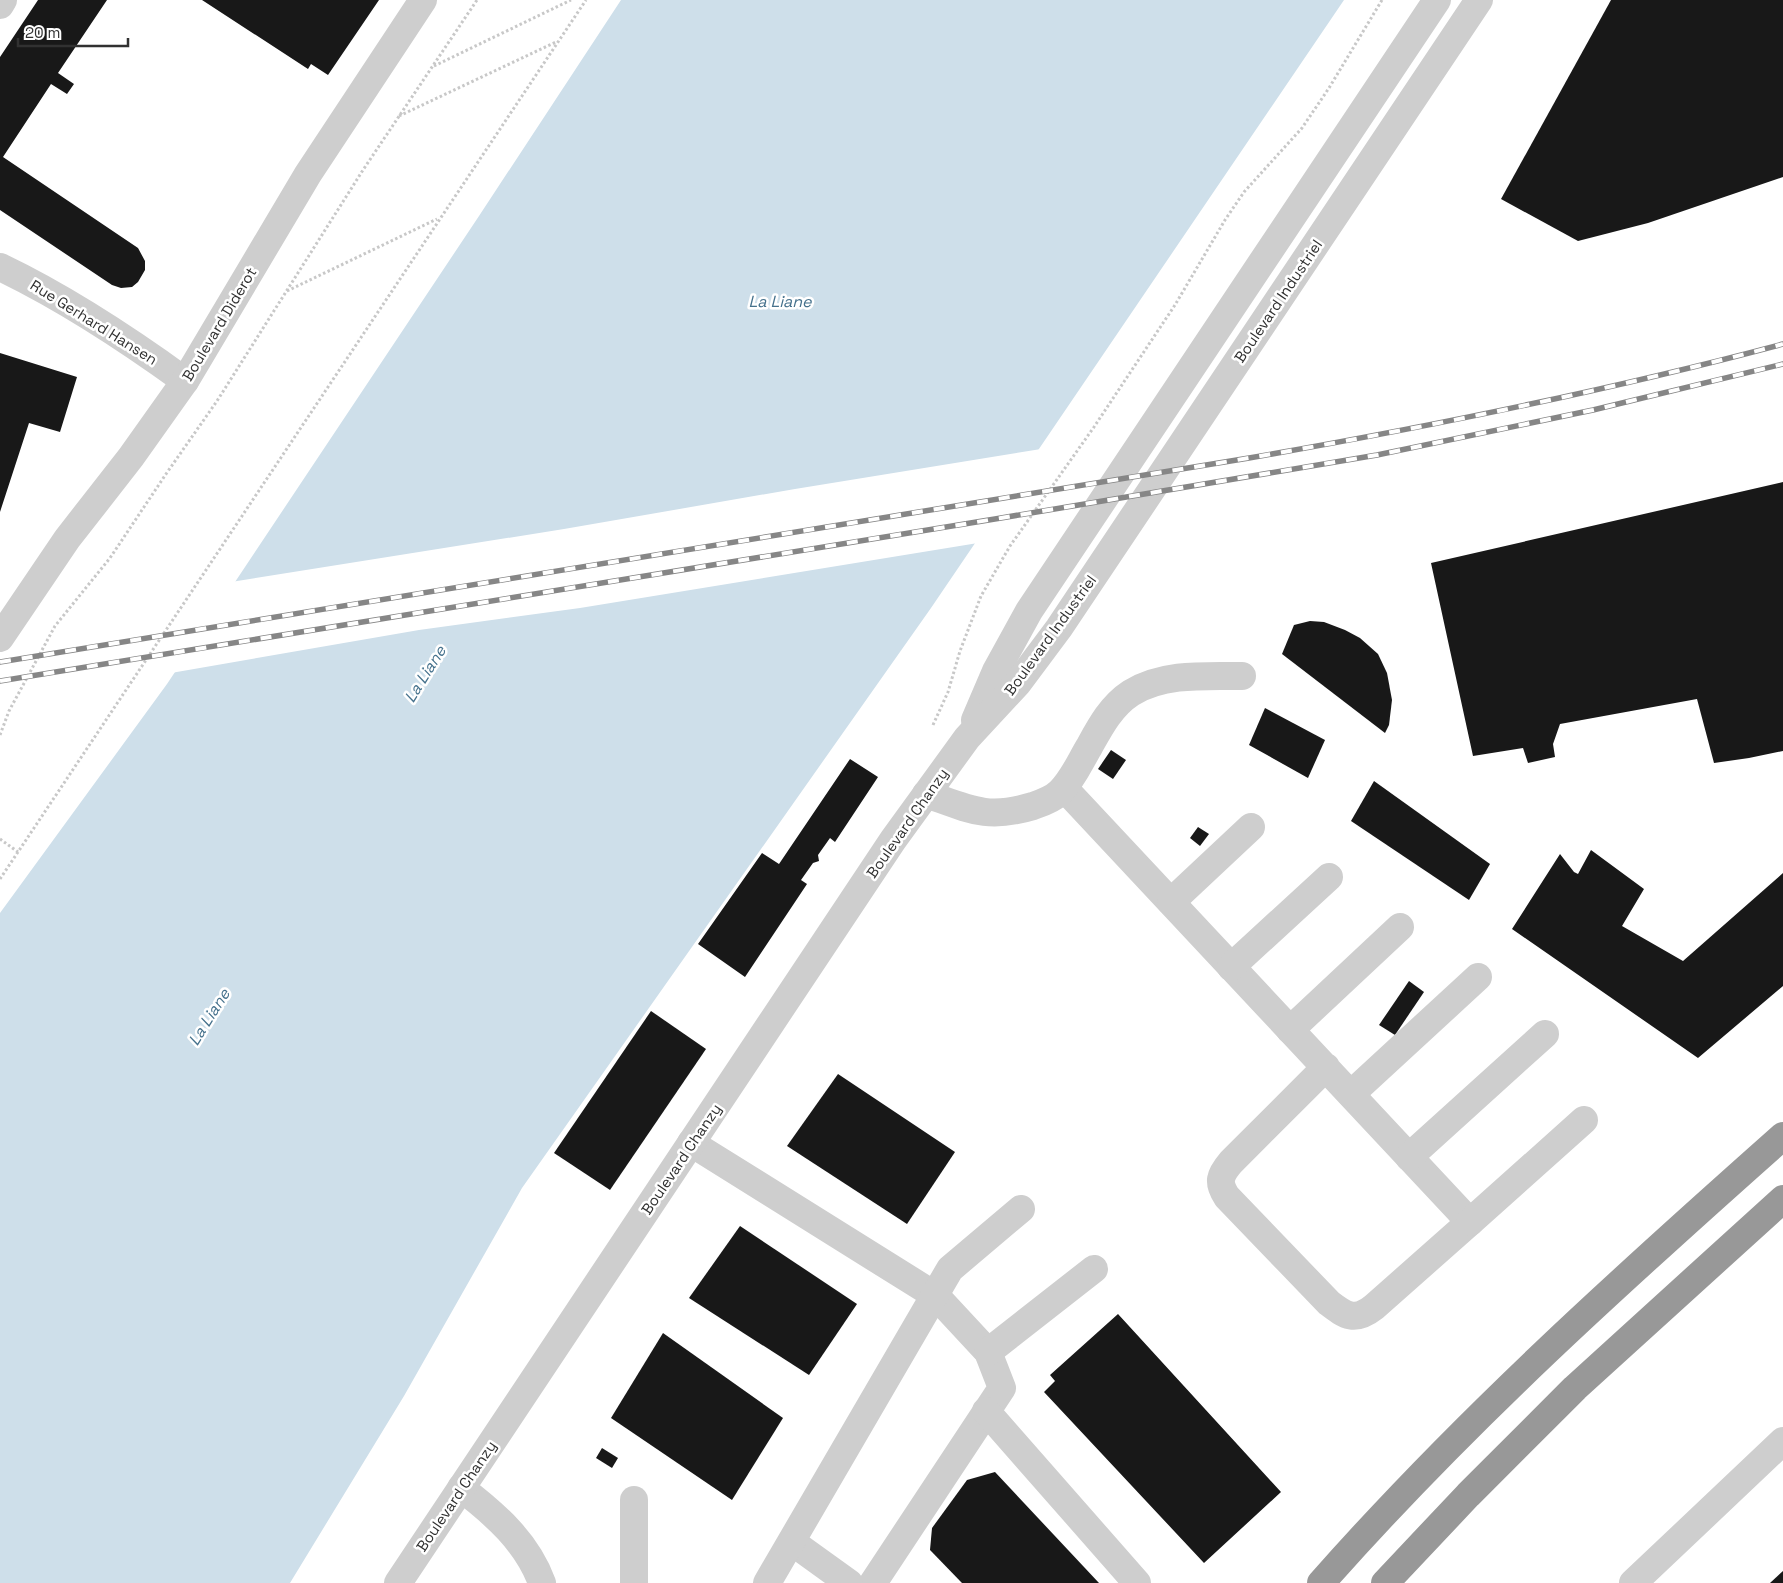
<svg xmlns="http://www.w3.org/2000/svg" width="1783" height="1583" font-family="'Space Grotesk',sans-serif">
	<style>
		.water { fill: #cedfea }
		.pier { fill: #fff }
		.building { fill: #181818 }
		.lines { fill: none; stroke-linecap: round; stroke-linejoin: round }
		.path { stroke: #c8c8c8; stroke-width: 3; stroke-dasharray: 2.5 2.5; stroke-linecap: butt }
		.minor { stroke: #cecece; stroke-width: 28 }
		.highway { stroke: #989898; stroke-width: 28 }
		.rail-casing { stroke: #868686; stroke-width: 5.5 }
		.rail { stroke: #fff; stroke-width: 4; stroke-dasharray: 11; stroke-linecap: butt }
		.labels { text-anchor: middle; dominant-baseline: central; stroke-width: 5; stroke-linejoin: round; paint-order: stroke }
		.street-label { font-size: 15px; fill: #313131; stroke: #fff }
		.water-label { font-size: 16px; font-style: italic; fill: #45718c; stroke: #fff }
	</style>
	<rect width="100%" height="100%" fill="#fff"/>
	<!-- water -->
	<path class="water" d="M621 0H1344L931 608 522 1188 404 1396 290 1583H0V913L167 684 479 216Z"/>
	<!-- pier -->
	<path class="pier" d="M1041 449 978 543 580 608 419 630 171 673 231 582 564 529 795 489Z"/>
	<!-- building -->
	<g class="building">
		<path d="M38 0H107L58 73 74 84 67 94 51 84 3 157 138 248 145 261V270L138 282 132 287 121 288 112 285 0 210V57Z"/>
		<path d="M202 0H379L328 75 311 64 308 69Z"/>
		<path d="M1611 0H1783V177L1648 223 1578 241 1501 199Z"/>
		<path d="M0 353 77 377 60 432 29 423 0 512Z"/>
		<path d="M1783 482V751L1749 758 1714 763 1697 699 1560 724 1553 744 1555 757 1528 763 1523 748 1473 756 1431 563Z"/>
		<path d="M1310 621 1324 622 1345 630 1360 638 1378 654 1387 673 1392 700 1389 725 1385 733 1282 654 1294 625Z"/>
		<path d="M1265 708 1325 740 1308 778 1249 745Z"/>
		<path d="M1111 750 1126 760 1113 779 1098 769Z"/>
		<path d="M850 759 878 777 835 842 830 838 818 855 819 861 813 863 801 880 807 884 745 977 698 944 762 853 779 864Z"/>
		<path d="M1374 781 1490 864 1469 900 1351 821Z"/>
		<path d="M1198 827 1209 834 1200 846 1190 838Z"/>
		<path d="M1591 850 1644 889 1622 926 1683 961 1783 873V986L1698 1058 1512 929 1560 854 1574 872 1578 874Z"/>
		<path d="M1409 981 1424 992 1395 1035 1379 1025Z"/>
		<path d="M651 1011 706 1049 610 1190 554 1153Z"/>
		<path d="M838 1074 955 1152 907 1224 787 1146Z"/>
		<path d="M740 1226 857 1304 809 1375 689 1298Z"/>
		<path d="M1118 1314 1281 1492 1204 1563 1044 1392 1055 1381 1050 1375Z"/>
		<path d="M663 1333 783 1418 732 1500 611 1418Z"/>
		<path d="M602 1448 618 1458 612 1468 596 1458Z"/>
		<path d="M995 1472 1099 1583H962L930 1550 932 1528 967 1480Z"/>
		<path d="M1783 1571V1583H1770Z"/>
	</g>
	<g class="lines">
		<!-- path -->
		<g class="path">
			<path d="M434 66 571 0"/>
			<path d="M399 116 556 42"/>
			<path d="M287 291 437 219"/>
			<path d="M933 725 948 692 960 651 981 596 1010 546 1094 427 1175 305 1225 220 1244 192 1302 128 1329 88 1382 0"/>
			<path d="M0 735 9 711 55 626 110 558 166 474 217 401 363 170 477 0"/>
			<path d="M0 839 18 852"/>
			<path d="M0 879 586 0"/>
		</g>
		<!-- minor -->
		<g class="minor">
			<path d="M0 5 3 0"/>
			<path d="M0 267C65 298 127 339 185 381"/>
			<path d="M0 638 67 539 131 457 185 381 308 174 423 0"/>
			<path d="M975 720 996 671 1029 611 1437 0"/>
			<path d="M1064 788 1470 1222 1374 1307C1355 1322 1346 1316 1329 1303L1227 1197C1217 1182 1220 1175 1231 1162L1326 1067"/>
			<path d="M926 794C969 809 987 820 1033 806 1042 803 1053 799 1060 792 1073 779 1080 762 1089 747 1100 727 1111 706 1131 693 1163 673 1205 676 1242 676"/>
			<path d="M1171 902 1251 827"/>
			<path d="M1231 967 1329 877"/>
			<path d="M1290 1030 1400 927"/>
			<path d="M1351 1094 1478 977"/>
			<path d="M691 1143 936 1296 988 1352 1002 1388 873 1583"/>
			<path d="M1409 1157 1545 1034"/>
			<path d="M1470 1222 1584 1120"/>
			<path d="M988 1352 1094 1269"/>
			<path d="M986 1411 1137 1583"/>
			<path d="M461 1488C495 1514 527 1542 542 1583"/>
			<path d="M792 1542 849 1583"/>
			<path d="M398 1583 893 840 967 738 1018 683 1059 628 1479 0"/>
			<path d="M634 1583V1500"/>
			<path d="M767 1583 950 1269 1021 1209"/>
			<path d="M1633 1583 1783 1441"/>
		</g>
		<!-- highway -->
		<g class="highway">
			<path d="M1321 1583C1463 1422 1623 1278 1783 1136"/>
			<path d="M1385 1583 1468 1495 1575 1388 1783 1199"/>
		</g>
		<!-- rail casing -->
		<g class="rail-casing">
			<g id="rail">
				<path d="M0 662 1249 458C1428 427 1607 391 1783 344"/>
				<path d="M0 681 1001 518 1377 455 1593 410 1783 364"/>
			</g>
		</g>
		<!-- rail -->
		<use href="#rail" class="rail"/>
	</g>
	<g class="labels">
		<!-- street labels -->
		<g class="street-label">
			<text transform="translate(1278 301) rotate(-56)">Boulevard Industriel</text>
			<text transform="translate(94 322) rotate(32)">Rue Gerhard Hansen</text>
			<text transform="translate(219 324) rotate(-59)">Boulevard Diderot</text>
			<text transform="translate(1050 635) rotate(-54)">Boulevard Industriel</text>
			<text transform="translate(907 823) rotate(-55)">Boulevard Chanzy</text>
			<text transform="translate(681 1159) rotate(-56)">Boulevard Chanzy</text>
			<text transform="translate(456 1496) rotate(-56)">Boulevard Chanzy</text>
		</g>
		<!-- water labels -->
		<g class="water-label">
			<text x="780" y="301">La Liane</text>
			<text transform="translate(425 674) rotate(-58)">La Liane</text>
			<text transform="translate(209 1017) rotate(-58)">La Liane</text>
		</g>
	</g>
	<!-- scale -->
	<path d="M18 38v8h110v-8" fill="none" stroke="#313131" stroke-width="2.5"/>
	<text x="25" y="38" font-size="15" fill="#313131" stroke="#ffffff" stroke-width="4" paint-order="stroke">20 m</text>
</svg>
